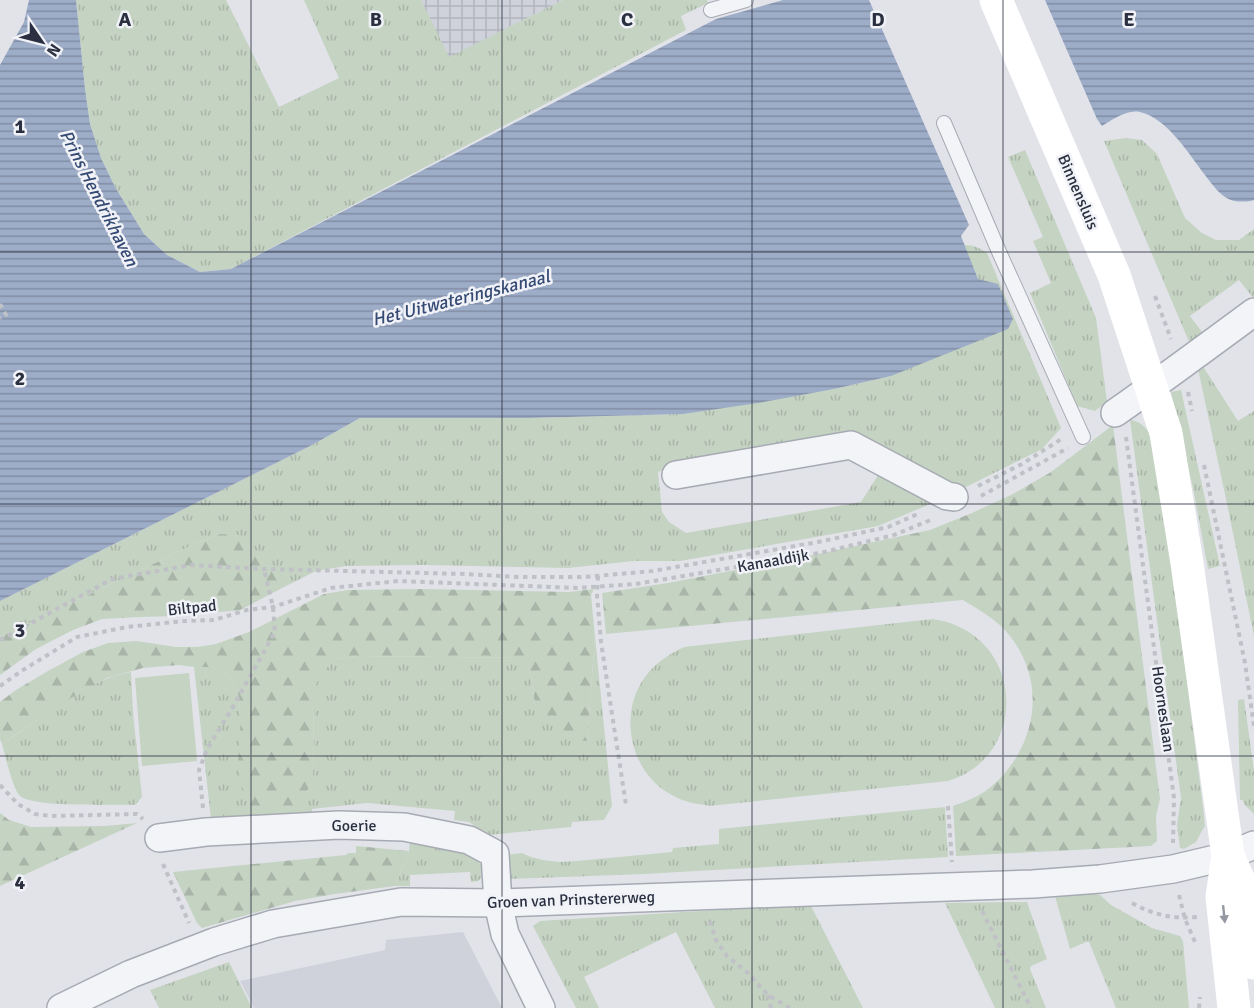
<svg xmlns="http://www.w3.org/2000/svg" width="1254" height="1008" font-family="Signika,sans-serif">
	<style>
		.built { fill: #cfd2db }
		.industrial { fill: url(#industrial-grid) }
		.grass { fill: url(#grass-tufts) }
		.forest { fill: url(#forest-firs) }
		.garden { fill: #c5d3c2 }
		.water { fill: url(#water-rules) }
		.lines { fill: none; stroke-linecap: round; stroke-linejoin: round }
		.lane-casing { stroke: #a6aab3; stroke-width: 16 }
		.street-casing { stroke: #a6aab3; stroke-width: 30 }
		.path { stroke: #bfc1c7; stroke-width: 4; stroke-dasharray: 4.5 4.5; stroke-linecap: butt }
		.lane { stroke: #f3f4f7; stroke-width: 14 }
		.street { stroke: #f3f4f7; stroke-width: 27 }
		.secondary { stroke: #fff; stroke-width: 33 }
		.oneway { fill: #9498a0 }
		.grid { fill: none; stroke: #2a3040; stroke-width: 1.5; stroke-opacity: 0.55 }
		.labels { text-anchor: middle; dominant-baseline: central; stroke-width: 5; stroke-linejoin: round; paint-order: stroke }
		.street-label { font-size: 16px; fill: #2a3040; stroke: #f0f2f7 }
		.water-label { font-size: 18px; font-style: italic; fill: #354a73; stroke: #f0f2f7 }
		.grid-label { font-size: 20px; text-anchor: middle; font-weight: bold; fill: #2a3040; stroke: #f0f2f7; stroke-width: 5; stroke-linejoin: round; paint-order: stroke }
	</style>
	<defs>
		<pattern id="industrial-grid" width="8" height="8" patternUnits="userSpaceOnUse" patternTransform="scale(1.5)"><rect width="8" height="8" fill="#cfd2db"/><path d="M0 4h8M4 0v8" fill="none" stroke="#b2b5bd"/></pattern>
		<pattern id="grass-tufts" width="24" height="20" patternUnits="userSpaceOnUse" patternTransform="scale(1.5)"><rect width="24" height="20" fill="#c5d3c2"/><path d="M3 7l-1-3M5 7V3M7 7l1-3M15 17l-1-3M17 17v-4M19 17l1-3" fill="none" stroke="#a9b5a8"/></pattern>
		<pattern id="forest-firs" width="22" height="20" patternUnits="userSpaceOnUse" patternTransform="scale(1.5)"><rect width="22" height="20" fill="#c5d3c2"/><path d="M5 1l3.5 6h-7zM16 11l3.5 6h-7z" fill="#a9b5a8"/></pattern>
		<pattern id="water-rules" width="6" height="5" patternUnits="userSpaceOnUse" patternTransform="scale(1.5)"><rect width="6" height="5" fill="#9dadc8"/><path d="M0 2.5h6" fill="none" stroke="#808da4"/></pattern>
	</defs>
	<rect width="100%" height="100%" fill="#e1e3e9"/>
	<!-- built -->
	<path class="built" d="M463 932 502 1008H254L240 981 385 950 386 940Z"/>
	<!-- industrial -->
	<path class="industrial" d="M421 0H563L448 58Z"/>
	<!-- grass -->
	<g class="grass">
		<path d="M76 0H226L279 107 339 78 304 0H421L449 57 563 0H707L708 3 681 16 686 30 231 269 200 272 167 255 144 234 115 187 101 158 90 124 85 89Z"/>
		<path d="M1126 138 1142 140 1157 154 1185 218 1202 233 1216 240H1239L1254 229V299L1239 280 1190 316 1205 336 1190 344 1104 141Z"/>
		<path d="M1025 150 1096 318 1107 402 1095 411 1077 406 1030 293 1051 283 1033 241 1043 237 1008 157Z"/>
		<path d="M964 245C974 245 980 248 987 253L1061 428 1042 449 964 488 856 434 691 459 658 472 662 512 669 522 686 533 861 502 882 469 942 499 878 526 680 561H634L568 568 422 565 346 566 316 571 286 586 265 564 220 534 195 544 0 637V601L312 445 360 418H528L683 414 834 389 891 376 978 280Z"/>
		<path d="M1204 368 1238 421 1254 411V636L1225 494 1198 369Z"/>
		<path d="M1181 390 1220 566 1208 569 1194 493 1171 392Z"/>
		<path d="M1130 420C1139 421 1145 426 1150 434L1171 556 1203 807 1205 827H1204L1196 842 1184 849 1180 848 1177 825 1181 798Z"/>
		<path d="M932 619C938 620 945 621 950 623 1026 649 1025 758 948 781L710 806C699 804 688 803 678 798 632 779 616 717 645 677 655 663 669 654 684 647Z"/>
		<path d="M595 637 612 806 604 820 572 822 571 827 488 835 469 822 454 820 455 811 367 803 312 809V817L212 828 194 667H212L229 677 238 693 241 717V741L313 781 314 690 320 674 335 659 357 656 524 658 530 670 535 704 587 741Z"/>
		<path d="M131 672 133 713 142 797 135 805C114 804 34 808 20 796 13 790 5 755 2 744 34 723 72 691 109 678 116 675 124 674 131 672Z"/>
		<path d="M1244 699 1254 771V814L1244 804 1243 800H1240L1238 700Z"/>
		<path d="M945 807 948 857 643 874 510 879 507 855 522 853 531 857 543 860 559 862 577 861 672 852 673 848 719 844V829Z"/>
		<path d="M410 842 463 848 472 855 481 865V878L478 881 471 882 470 872 410 875V886H395L409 851Z"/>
		<path d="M1084 892 1100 895 1111 905 1152 928 1180 936 1183 941 1189 1008H1116L1089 942H1086L1070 949 1055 896Z"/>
		<path d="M1027 902 1047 959 1031 966 1030 969 1046 1008H995L945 903Z"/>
		<path d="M810 904 863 1008H715L676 932 584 977 599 1008H576L533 926 540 921Z"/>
		<path d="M229 962 252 1008H159L150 990Z"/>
	</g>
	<!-- forest -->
	<g class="forest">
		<path d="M1113 425 1160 799 1156 816 1157 841 1151 846 956 856 953 806C967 801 981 796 993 785 1037 746 1047 683 1010 636 998 620 979 610 963 600L606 634 602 593 668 583 813 555 930 530 972 513 1013 494 1051 472Z"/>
		<path d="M220 534 239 535 286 586 240 610 177 616 139 617 102 619 73 630 36 649 0 675V637L195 544Z"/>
		<path d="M422 589 569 592 594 589 591 595 595 637 587 741 572 739 535 704 530 670 524 658 357 656 335 659 320 675 314 690 313 781 298 805 273 812H254L242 790 238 766 241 717 238 693 229 677 212 667H194L179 665 143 668 107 678 79 693 45 714 2 744 0 739V702L16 690 48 671 83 652 108 643 137 641 176 647H197L216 644 249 632 324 594 348 590Z"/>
		<path d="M0 813 9 820 31 827 105 826 137 823 0 886Z"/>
		<path d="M356 846 409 851 395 886 335 894 295 901 202 928 197 923 173 872 346 855 348 853H356Z"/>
	</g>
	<!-- garden -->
	<path class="garden" d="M189 673 197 761 142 766 135 678Z"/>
	<!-- water -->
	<g class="water">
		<path d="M29 0H76L85 89 90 124 101 158 115 187 144 234 167 255 200 272 231 269 716 19 783 0H869L969 225 961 236 978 279 998 284 1013 319 1008 329 891 376 834 389 758 403 683 414 528 418H360L312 445 0 601V65L24 22Z"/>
		<path d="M1045 0H1254V200C1248 202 1237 202 1231 200 1220 196 1212 184 1205 175 1189 154 1167 118 1140 112 1127 109 1112 120 1102 126L1097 119Z"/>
	</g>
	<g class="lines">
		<!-- lane casing -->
		<g class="lane-casing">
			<g id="lane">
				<path d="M711 10 746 0"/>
				<path d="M944 123 1000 254 1083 437"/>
			</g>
		</g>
		<!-- street casing -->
		<g class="street-casing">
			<g id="street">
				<path d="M1115 413C1162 380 1208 346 1254 312"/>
				<path d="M676 475 851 445 947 496 954 497"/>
				<path d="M159 838 206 832 339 825 404 827 469 840 495 854 498 903 505 934 541 1008"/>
				<path d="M61 1008 131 974 214 942 273 924 401 902 498 903 1033 884 1100 879 1173 869 1228 856 1254 845"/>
			</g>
		</g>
		<!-- path -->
		<g class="path">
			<path d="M1155 296 1171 339"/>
			<path d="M0 304 6 315 0 318"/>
			<path d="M1188 392 1192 411"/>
			<path d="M1126 437 1174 798 1173 843"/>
			<path d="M1204 465 1245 663 1254 726"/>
			<path d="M978 486 1022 464 1063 438"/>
			<path d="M981 496 1068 448"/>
			<path d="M598 576 597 595 601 642 626 805"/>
			<path d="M0 640 112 579 191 565 264 569 466 574 517 577H584L653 571 818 542 888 527 920 513"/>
			<path d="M0 686 23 670 77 637 127 627 184 621 214 620 247 610 273 607 331 588 398 581 577 588 636 584 820 553 894 535 933 519"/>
			<path d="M0 785 18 804 35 814 51 816 137 814 143 819"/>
			<path d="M948 806 952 862"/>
			<path d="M203 808 199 770 207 749 230 712 275 632 273 607 264 569"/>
			<path d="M163 864 189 923"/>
			<path d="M1179 895 1185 919 1195 942"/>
			<path d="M1132 903C1154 915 1171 919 1197 917"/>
			<path d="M982 911 1031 1008"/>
			<path d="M710 921 716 940 727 956 748 973 768 995 790 1008"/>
			<path d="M768 995 771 1008"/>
			<path d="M1199 1008 1200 997"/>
		</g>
		<!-- lane -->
		<use href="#lane" class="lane"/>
		<!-- street -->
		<use href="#street" class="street"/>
		<!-- secondary -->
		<g class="secondary">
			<path d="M996 0 1114 275 1166 433 1187 563 1228 856 1222 897 1234 1008"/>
			<path d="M1228 856 1245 894 1254 963"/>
		</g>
	</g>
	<!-- one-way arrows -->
	<defs><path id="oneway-solid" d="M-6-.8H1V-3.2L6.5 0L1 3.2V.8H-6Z" transform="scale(1.5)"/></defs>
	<use class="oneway" href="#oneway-solid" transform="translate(1224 914) rotate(84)"/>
	<!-- grid -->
	<path class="grid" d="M251 0V1008M502 0V1008M752 0V1008M1003 0V1008M0 252H1254M0 504H1254M0 756H1254"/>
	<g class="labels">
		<!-- street labels -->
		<g class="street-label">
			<text transform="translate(1078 192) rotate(67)">Binnensluis</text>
			<text transform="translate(773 561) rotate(-10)">Kanaaldijk</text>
			<text transform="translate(192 608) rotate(-6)">Biltpad</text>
			<text transform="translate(1163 709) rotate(82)">Hoorneslaan</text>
			<text x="354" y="826">Goerie</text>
			<text transform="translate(571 900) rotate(-2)">Groen van Prinstererweg</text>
		</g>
		<!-- water labels -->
		<g class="water-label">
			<text transform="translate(99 198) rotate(63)">Prins Hendrikhaven</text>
			<text transform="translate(461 298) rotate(-14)">Het Uitwateringskanaal</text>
		</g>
	</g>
	<g class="grid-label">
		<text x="125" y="26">A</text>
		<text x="376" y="26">B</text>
		<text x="627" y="26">C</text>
		<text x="878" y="26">D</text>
		<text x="1129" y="26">E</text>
		<text x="20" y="133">1</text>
		<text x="20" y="385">2</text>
		<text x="20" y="637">3</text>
		<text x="20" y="889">4</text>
	</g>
	<!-- north arrow -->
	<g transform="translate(42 42) rotate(125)" stroke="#f0f2f7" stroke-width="4.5" paint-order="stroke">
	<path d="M0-4.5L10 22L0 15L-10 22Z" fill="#2a3040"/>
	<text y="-9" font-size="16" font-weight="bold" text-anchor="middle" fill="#2a3040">N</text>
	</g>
</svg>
